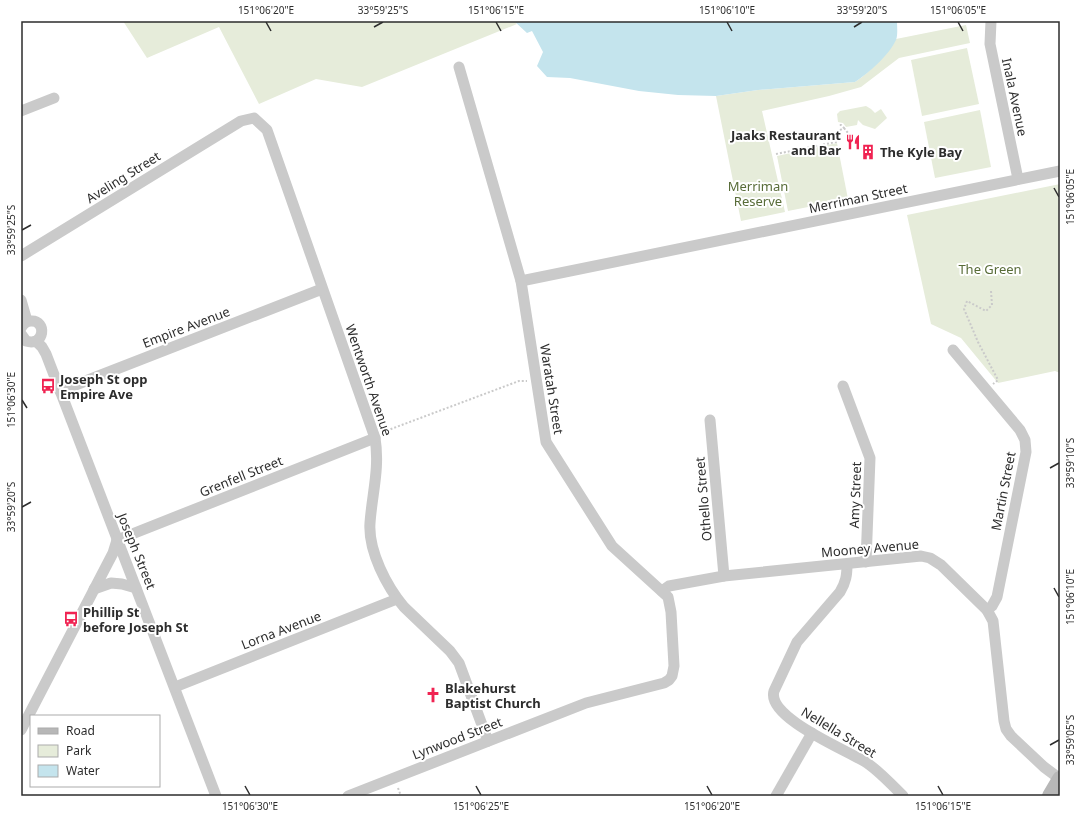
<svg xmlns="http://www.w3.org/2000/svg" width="1081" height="817" font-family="'Noto Sans',sans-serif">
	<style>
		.green { fill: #e6ecda }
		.water { fill: #c4e4ed }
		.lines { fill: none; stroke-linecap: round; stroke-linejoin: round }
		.path { stroke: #cacaca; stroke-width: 2; stroke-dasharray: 2 2; stroke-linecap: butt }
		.street { stroke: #cacaca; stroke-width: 11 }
		.secondary { stroke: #b7b7b7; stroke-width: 16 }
		.ticks { fill: none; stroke: #2d2d2d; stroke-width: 1.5 }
		.labels { text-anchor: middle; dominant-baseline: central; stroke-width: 4; stroke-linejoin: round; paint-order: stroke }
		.street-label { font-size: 13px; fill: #2d2d2d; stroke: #fff }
		.poi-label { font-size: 13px; font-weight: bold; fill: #2d2d2d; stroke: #fff; text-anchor: start }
		.park-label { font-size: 13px; fill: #586c38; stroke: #fff }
		.neatline { fill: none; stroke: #2d2d2d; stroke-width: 1.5 }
		.ticks-label { font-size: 10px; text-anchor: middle; fill: #2d2d2d }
	</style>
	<rect width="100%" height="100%" fill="#fff"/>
	<!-- green -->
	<g class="green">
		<path d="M123 21H514L517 24 362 87 316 79 259 104 219 27 147 58Z"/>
		<path d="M966 25 970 43 899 58 861 87 829 96 762 111 785 212 741 221 716 96 758 90 855 82C872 71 884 56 896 39Z"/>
		<path d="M967 48 979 104 922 116 911 60Z"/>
		<path d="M866 106 871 109 875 113 881 109 887 118 875 129 863 125 858 120 857 125 846 127 843 123 838 122 837 114 840 111Z"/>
		<path d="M980 110 991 167 935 178 924 122Z"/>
		<path d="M837 143 848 199 788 211 777 156Z"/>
		<path d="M1060 184V373L1055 371 998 383 961 338 931 324 907 215Z"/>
	</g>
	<!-- water -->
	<path class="water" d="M514 21H897C897 26 898 35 896 40 889 55 869 73 855 82L758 90 716 96 678 95 639 91 570 78 547 77 537 66 543 52 532 31 527 33Z"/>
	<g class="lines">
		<!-- path -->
		<g class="path">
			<path d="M844 128 852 138"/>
			<path d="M776 154 836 142 835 133 844 128 841 125H838"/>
			<path d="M991 291 992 305 986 311 967 301 964 309 978 342 998 380 993 384"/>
			<path d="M383 432 519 381H527"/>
			<path d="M398 788 401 796"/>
		</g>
		<!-- street -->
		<g class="street">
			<path d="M991 21 990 44 1018 179"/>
			<path d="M21 111 54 98"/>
			<path d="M21 256 241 121 254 118 267 130 375 438C380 468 372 494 370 523 368 551 387 587 404 607L450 651 459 663 488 741"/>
			<path d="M521 281 1060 171"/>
			<path d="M21 300 27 321"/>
			<path d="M21 328C23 324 26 321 31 321 47 320 45 347 26 341L21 334"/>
			<path d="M36 341 42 347 46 354 216 796"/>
			<path d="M953 350 1020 430 1025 440 1026 452 997 597 992 606 987 610"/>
			<path d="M843 386 870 458 866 562"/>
			<path d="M60 391 322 289"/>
			<path d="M710 420 724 576"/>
			<path d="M117 540 375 438"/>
			<path d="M847 564C847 575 846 582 840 592L797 642 774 691C766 718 849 751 867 763 880 772 892 785 903 796"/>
			<path d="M94 589 111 583 122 584 136 588"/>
			<path d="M662 591 669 586 724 576 921 556 930 558 941 565 987 610 993 621 1004 721 1006 729 1011 736 1044 767 1060 779"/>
			<path d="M175 687 397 599"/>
			<path d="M21 730 113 553 117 540"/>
			<path d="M348 796 586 703 664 683 669 680 672 676 674 666 671 612 668 597 612 546 546 442 521 281 459 67"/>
			<path d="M776 796 812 733"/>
		</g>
		<!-- secondary -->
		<path class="secondary" d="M1050 796 1060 779"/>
	</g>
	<!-- ticks -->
	<path class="ticks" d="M266 22 271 31M496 22 501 31M727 22 732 31M958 22 963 31M374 27 383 22M854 27 862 22M1054 188 1059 197M22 230 31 225M22 400 27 408M1050 468 1059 463M22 507 31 502M1054 588 1059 597M1050 745 1059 740M245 786 250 795M476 786 481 795M707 786 712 795M938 786 943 795"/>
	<!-- icons -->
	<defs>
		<g id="restaurant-bare" transform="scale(1.2)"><path d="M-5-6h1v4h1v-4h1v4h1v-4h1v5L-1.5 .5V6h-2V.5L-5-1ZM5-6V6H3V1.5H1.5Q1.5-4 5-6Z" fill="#f02352" stroke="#fff" stroke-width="2.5" paint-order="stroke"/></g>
		<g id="building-bare" transform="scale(1.2)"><path d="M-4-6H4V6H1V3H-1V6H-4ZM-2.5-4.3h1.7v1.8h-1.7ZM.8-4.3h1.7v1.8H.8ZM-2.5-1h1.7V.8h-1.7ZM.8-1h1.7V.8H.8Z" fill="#f02352" stroke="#fff" stroke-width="2.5" paint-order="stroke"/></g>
		<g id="bus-bare" transform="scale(1.2)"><path d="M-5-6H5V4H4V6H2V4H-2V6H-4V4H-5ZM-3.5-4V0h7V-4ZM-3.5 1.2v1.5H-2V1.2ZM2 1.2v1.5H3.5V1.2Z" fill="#f02352" stroke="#fff" stroke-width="2.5" paint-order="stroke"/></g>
		<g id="church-bare" transform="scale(1.2)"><path d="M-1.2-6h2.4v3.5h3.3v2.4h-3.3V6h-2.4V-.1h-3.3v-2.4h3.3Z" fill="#f02352" stroke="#fff" stroke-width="2.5" paint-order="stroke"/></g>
	</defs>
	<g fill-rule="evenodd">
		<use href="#restaurant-bare" x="853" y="142"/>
		<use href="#building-bare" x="868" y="152"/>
		<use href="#bus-bare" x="48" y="386"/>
		<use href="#bus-bare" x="71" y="619"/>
		<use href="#church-bare" x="433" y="695"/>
	</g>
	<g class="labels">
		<!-- street labels -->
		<g class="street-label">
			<text transform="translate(1015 97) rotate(78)">Inala Avenue</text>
			<text transform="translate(123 177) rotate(-32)">Aveling Street</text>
			<text transform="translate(858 198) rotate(-12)">Merriman Street</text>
			<text transform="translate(186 327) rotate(-21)">Empire Avenue</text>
			<text transform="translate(369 380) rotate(71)">Wentworth Avenue</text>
			<text transform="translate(552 389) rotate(81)">Waratah Street</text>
			<text transform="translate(241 476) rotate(-22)">Grenfell Street</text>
			<text transform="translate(1003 491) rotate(-79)">Martin Street</text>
			<text transform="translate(855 495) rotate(-88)">Amy Street</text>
			<text transform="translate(703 499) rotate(-95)">Othello Street</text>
			<text transform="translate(870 548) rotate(-5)">Mooney Avenue</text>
			<text transform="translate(137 551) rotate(68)">Joseph Street</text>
			<text transform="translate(281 630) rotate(-21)">Lorna Avenue</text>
			<text transform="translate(839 732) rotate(31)">Nellella Street</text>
			<text transform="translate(457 738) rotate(-21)">Lynwood Street</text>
		</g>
		<!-- poi labels -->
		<g class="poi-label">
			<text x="841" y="135" text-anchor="end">Jaaks Restaurant<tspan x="841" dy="15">and Bar</tspan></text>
			<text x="880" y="152">The Kyle Bay</text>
			<text x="60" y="379">Joseph St opp<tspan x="60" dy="15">Empire Ave</tspan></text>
			<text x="83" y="612">Phillip St<tspan x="83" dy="15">before Joseph St</tspan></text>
			<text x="445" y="688">Blakehurst<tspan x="445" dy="15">Baptist Church</tspan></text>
		</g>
		<!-- park labels -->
		<g class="park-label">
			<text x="758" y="186">Merriman<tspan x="758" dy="15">Reserve</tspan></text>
			<text x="990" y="269">The Green</text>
		</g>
	</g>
	<!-- border -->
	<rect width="1081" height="817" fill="none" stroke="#ffffff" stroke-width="44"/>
	<!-- legend -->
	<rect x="30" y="715" width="130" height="72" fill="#ffffff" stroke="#ababab"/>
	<rect x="38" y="728" width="20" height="6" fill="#b7b7b7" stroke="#ababab"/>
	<text x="66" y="735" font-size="12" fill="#2d2d2d">Road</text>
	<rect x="38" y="745" width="20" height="12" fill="#e6ecda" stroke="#ababab"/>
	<text x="66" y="755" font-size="12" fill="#2d2d2d">Park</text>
	<rect x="38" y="765" width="20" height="12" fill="#c4e4ed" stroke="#ababab"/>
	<text x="66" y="775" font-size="12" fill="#2d2d2d">Water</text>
	<rect x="22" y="22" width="1037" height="773" class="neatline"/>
	<g class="ticks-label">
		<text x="266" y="14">151°06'20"E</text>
		<text x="383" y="14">33°59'25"S</text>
		<text x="496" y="14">151°06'15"E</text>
		<text x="727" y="14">151°06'10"E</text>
		<text x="862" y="14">33°59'20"S</text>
		<text x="958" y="14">151°06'05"E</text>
		<text transform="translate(1070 197) rotate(-90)" y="4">151°06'05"E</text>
		<text transform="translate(11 230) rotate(-90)" y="4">33°59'25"S</text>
		<text transform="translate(11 400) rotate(-90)" y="4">151°06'30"E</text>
		<text transform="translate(1070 463) rotate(-90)" y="4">33°59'10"S</text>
		<text transform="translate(11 507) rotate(-90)" y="4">33°59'20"S</text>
		<text transform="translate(1070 597) rotate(-90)" y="4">151°06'10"E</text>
		<text transform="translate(1070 740) rotate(-90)" y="4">33°59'05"S</text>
		<text x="250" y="810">151°06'30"E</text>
		<text x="481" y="810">151°06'25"E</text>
		<text x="712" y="810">151°06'20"E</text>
		<text x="943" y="810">151°06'15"E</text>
	</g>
</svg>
